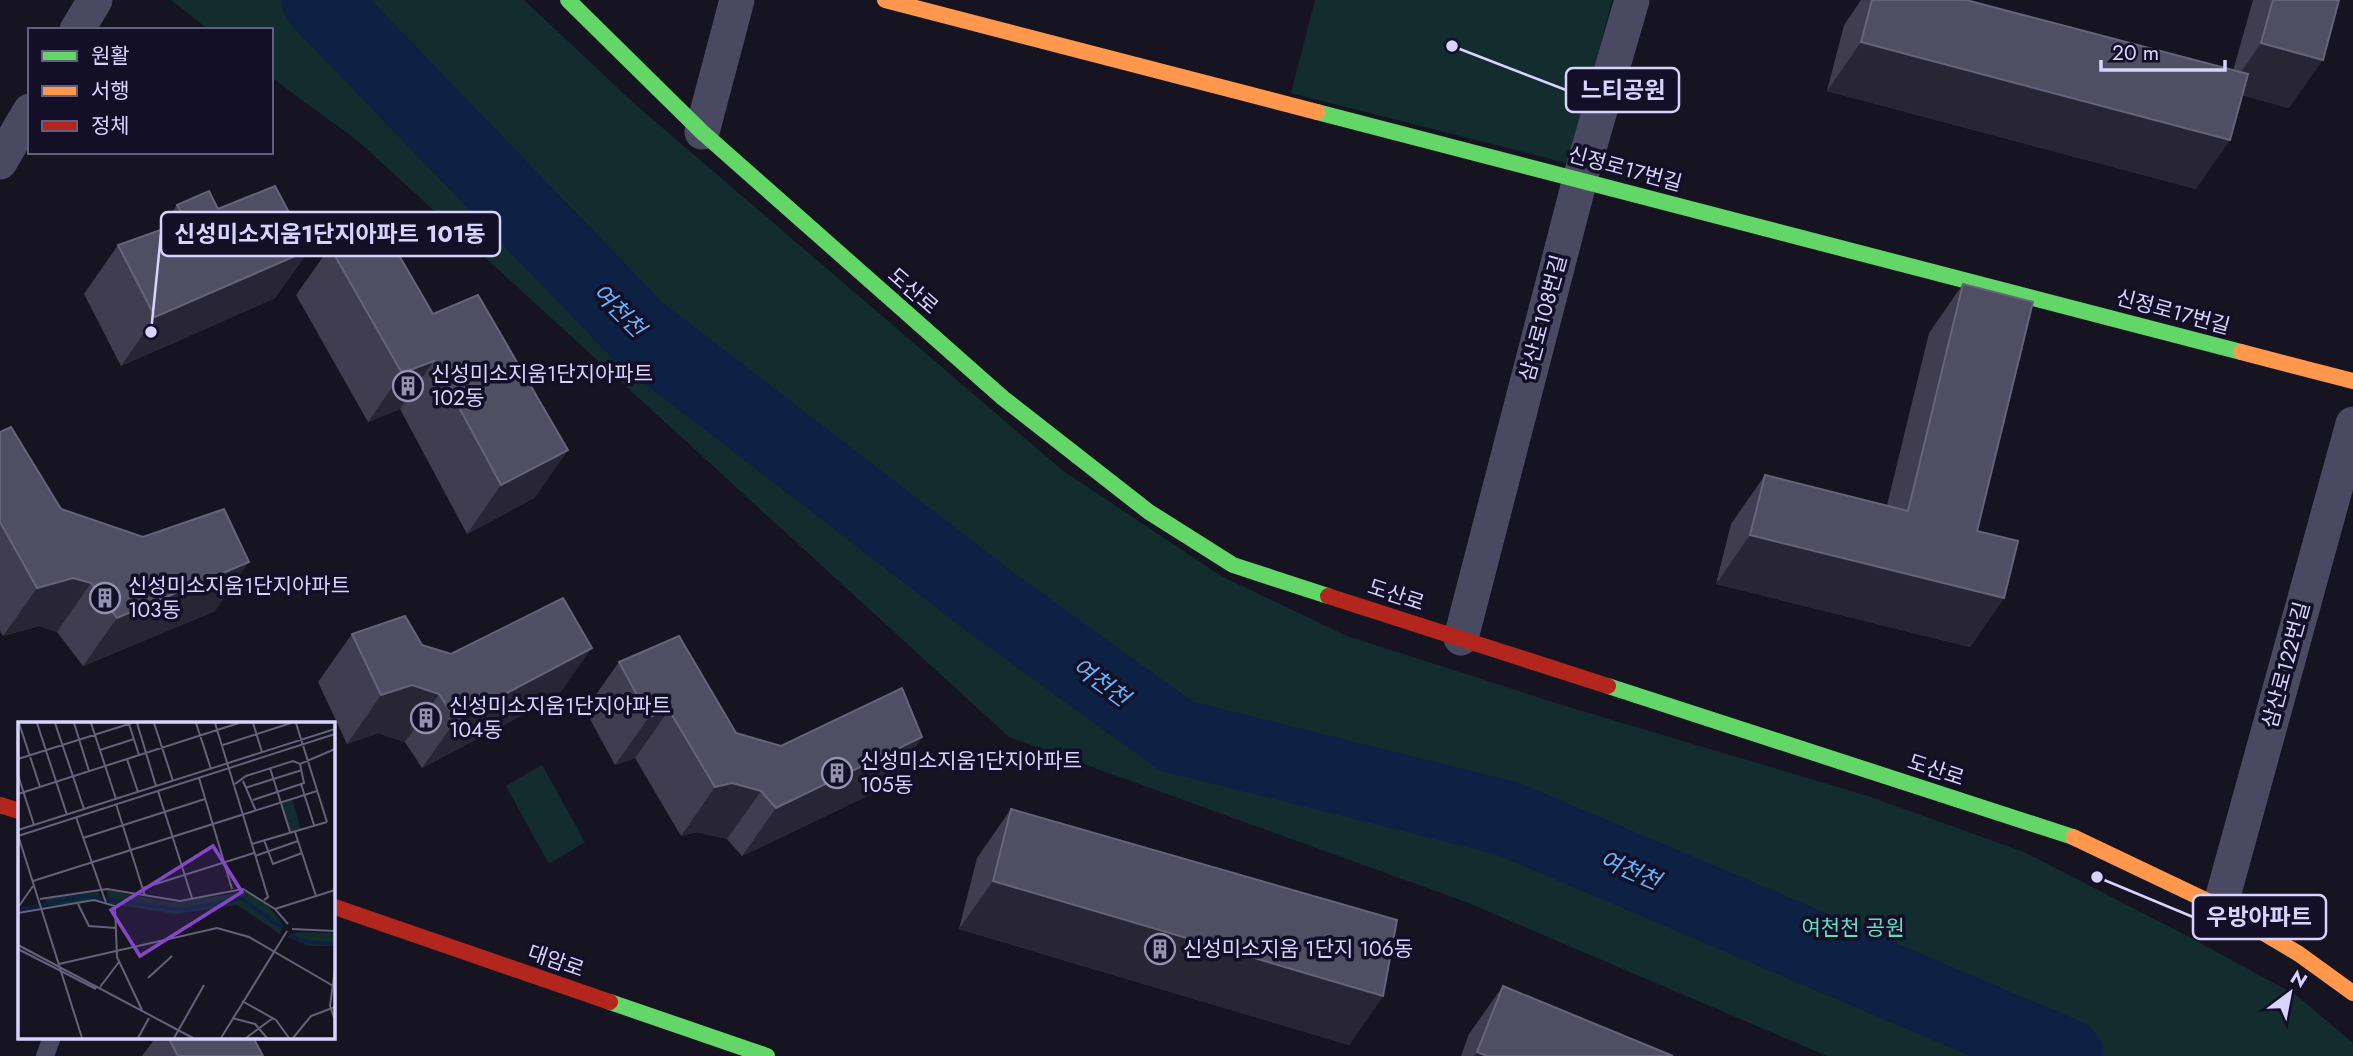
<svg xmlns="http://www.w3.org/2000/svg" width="2353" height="1056" font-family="Jost,'Noto Sans KR',sans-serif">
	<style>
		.green { fill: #132c2d }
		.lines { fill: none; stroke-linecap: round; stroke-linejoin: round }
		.river { stroke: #0d2144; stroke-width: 75 }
		.lane { stroke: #4a4962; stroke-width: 18 }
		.street { stroke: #4a4962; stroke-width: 35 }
		.fast { stroke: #63d668; stroke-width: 16 }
		.slow { stroke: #ff974d; stroke-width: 16 }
		.jam { stroke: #b3261e; stroke-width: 16 }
		.wall { fill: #403d50 }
		.shaded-wall { fill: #282635 }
		.building { fill: #504e63; stroke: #66637b; stroke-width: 2 }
		.labels { text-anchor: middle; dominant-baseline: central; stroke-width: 7; stroke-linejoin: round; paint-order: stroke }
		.street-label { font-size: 21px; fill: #d9d4ff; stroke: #130f26 }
		.poi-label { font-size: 21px; fill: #d9d4ff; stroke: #130f26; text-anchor: start }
		.park-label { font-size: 21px; fill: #5fe0c0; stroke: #130f26 }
		.water-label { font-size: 23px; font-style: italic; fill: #62b6ff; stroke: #130f26 }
		.inset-river { fill: none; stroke: #0d2144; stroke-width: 3.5 }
		.inset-road { fill: none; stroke: #64617a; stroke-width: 2 }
		.view { fill: #8945c9; fill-opacity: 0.15; stroke: #8945c9; stroke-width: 3.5 }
		.inset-edge { fill: none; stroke: #d9d4ff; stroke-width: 3.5 }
		.leader { fill: none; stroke: #d9d4ff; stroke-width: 2.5 }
		.callout-dot { fill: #d9d4ff; stroke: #130f26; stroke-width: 2.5 }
		.callout { fill: #130f26; stroke: #d9d4ff; stroke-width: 2.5 }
		.callout-label { font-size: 23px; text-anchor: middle; font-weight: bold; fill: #d9d4ff }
	</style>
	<rect width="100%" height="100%" fill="#161421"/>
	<!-- green -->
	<g class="green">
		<path d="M171 0H524L637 106 1062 470 1221 576 1347 636 1575 709 1868 796 2024 852 2191 938 2296 995 2353 1043V1056H1827L1466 902 1009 737 359 142 271 77V30H209Z"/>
		<path d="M1315 0H1612L1570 164 1291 93Z"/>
		<path d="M542 765 585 842 549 864 506 786Z"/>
	</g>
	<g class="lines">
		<!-- river -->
		<path class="river" d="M319 0 638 331 989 601 1176 736 1509 819 2066 1056"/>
		<!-- lane -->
		<path class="lane" d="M45 1056 52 1037"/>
		<!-- street -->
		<g class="street">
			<path d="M77 30 95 0"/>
			<path d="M702 132 737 0"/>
			<path d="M0 162 30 111"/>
			<path d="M1461 638 1580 179 1632 0"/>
			<path d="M2220 907 2353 424"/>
		</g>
		<!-- fast -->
		<g class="fast">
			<path d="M568 0 702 132 1003 398 1149 512 1233 565 1328 596"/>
			<path d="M1317 112 2241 352"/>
			<path d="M1608 686 2073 837"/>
			<path d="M610 1002 767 1056"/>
		</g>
		<!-- slow -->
		<g class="slow">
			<path d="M885 0 1317 112"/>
			<path d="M2241 352 2353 381"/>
			<path d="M2073 837 2220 907 2299 954 2353 993"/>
		</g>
		<!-- jam -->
		<g class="jam">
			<path d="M1328 596 1608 686"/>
			<path d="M0 805 19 811"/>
			<path d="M332 906 610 1002"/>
		</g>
	</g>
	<!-- wall -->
	<g class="wall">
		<path d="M1861 0H1966L2233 71 2253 0H2339L2289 108 2242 95 2196 189 1827 91 1844 25Z"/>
		<path d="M177 205 218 209 309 250 275 298 121 366 84 294 118 245 159 231Z"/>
		<path d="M330 247 433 314 568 450 534 498 467 534 400 409 368 422 296 295Z"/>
		<path d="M1963 284 1977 531 2004 598 1970 647 1716 584 1731 524 1765 475 1887 505 1929 333Z"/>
		<path d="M0 432 61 509 215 611 83 666 57 632 39 626 3 636 0 631Z"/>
		<path d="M352 634 422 645 558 696 422 768 405 742 378 733 347 744 318 682Z"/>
		<path d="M619 662 736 733 781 746 922 737 888 786 742 856 727 839 697 832 681 836 635 758 615 765 585 710Z"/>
		<path d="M1011 809 1383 996 1349 1045 959 929 977 858Z"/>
		<path d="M1503 986 1673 1056H1461L1469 1034Z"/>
		<path d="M156 1037H253L263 1056H142Z"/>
	</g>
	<!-- shaded-wall -->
	<g class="shaded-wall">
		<path d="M1861 42 2230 140 2196 189 1827 91Z"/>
		<path d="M2261 43 2323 60 2289 108 2228 91Z"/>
		<path d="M309 250 275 298 121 366 155 317Z"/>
		<path d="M434 361 400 409 368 422 402 373Z"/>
		<path d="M568 450 534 498 467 534 501 485Z"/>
		<path d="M1750 535 2004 598 1970 647 1716 584Z"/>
		<path d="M249 562 215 611 83 666 117 618Z"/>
		<path d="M73 578 91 583 57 632 39 626 3 636 37 588Z"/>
		<path d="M592 648 558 696 422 768 456 720Z"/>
		<path d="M412 685 439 694 405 742 378 733 347 744 381 695Z"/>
		<path d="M669 710 635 758 615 765 649 717Z"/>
		<path d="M922 737 888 786 742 856 776 808Z"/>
		<path d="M732 783 761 791 727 839 697 832 681 836 715 787Z"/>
		<path d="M993 881 1383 996 1349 1045 959 929Z"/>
		<path d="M1477 1052 1487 1056H1474Z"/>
	</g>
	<!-- building -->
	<g class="building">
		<path d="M1872 0H1966L2248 74 2230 140 1861 42Z"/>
		<path d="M2273 0H2339L2323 60 2261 43Z"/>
		<path d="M275 186 309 250 155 317 118 245 186 221 177 205 209 191 218 209Z"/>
		<path d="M382 226 433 314 478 295 568 450 501 485 434 361 402 373 330 247Z"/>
		<path d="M1963 284 2033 302 1977 531 2018 541 2004 598 1750 535 1765 475 1908 511Z"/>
		<path d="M11 427 61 509 143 537 224 509 249 562 117 618 91 583 73 578 37 588 0 522V432Z"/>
		<path d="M563 598 592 648 456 720 439 694 412 685 381 695 352 634 405 616 422 645 451 654Z"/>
		<path d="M679 636 736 733 781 746 902 688 922 737 776 808 761 791 732 783 715 787 669 710 649 717 619 662Z"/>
		<path d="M1011 809 1397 920 1383 996 993 881Z"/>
		<path d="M1503 986 1673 1056H1487L1477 1052Z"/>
		<path d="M168 1037H253L263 1056H178Z"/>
	</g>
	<!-- icons -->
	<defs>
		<g id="building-ring" transform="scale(1.575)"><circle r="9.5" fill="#130f26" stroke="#9591b1" stroke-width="1.5"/><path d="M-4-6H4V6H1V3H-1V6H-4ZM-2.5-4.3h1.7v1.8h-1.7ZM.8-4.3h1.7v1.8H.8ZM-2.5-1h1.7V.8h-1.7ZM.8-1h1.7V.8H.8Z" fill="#9591b1"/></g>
	</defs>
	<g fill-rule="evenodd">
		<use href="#building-ring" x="408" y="386"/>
		<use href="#building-ring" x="105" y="598"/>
		<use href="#building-ring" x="426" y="718"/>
		<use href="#building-ring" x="837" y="773"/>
		<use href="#building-ring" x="1160" y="949"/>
	</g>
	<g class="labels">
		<!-- street labels -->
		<g class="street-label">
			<text transform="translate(1625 169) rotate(15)">신정로17번길</text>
			<text transform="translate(913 291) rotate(41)">도산로</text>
			<text transform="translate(2173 312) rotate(15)">신정로17번길</text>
			<text transform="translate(1543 318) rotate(-75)">삼산로108번길</text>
			<text transform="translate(1396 595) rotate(18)">도산로</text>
			<text transform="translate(2286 665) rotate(-75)">삼산로122번길</text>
			<text transform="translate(1936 770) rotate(18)">도산로</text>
			<text transform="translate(556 961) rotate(19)">대암로</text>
		</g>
		<!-- poi labels -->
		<g class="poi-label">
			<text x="431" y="374">신성미소지움1단지아파트<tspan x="431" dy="24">102동</tspan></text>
			<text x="128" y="586">신성미소지움1단지아파트<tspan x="128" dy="24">103동</tspan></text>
			<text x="449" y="706">신성미소지움1단지아파트<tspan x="449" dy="24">104동</tspan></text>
			<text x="860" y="761">신성미소지움1단지아파트<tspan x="860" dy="24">105동</tspan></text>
			<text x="1183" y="949">신성미소지움 1단지 106동</text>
		</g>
		<!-- park labels -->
		<g class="park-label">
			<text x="1853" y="928">여천천 공원</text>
		</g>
		<!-- water labels -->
		<g class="water-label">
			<text transform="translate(619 310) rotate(45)">여천천</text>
			<text transform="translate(1101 682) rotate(36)">여천천</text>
			<text transform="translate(1630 870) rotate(23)">여천천</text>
		</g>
	</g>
	<!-- overview -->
	<g transform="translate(18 722)">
		<rect width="317" height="317" fill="#161421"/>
		<path d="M274 77 283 107 272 110 263 81ZM89 168 152 180 230 170 251 185 265 203 262 212 219 183 157 192 101 183 91 181ZM81 170V178L30 184 27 177ZM279 210 317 211V224H292L269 215Z" fill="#132c2d"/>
		<path class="inset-river" d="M0 188 65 174 164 188 223 176 264 206M272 212 282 219 317 222"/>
		<path class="inset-road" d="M1 1 22 65M19 1 49 93M37 1 66 87M56 1 71 49M73 1 98 77M119 1 138 64M136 1 155 59M178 1 193 47M197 1 250 175 246 178M235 1 244 30M278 1 309 100M111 2 121 33M205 23 273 1M82 28 116 17M0 37 114 1M109 37 120 70M252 46 272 110M0 53 16 103M181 56 214 167M225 59 238 89M217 62 228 54 275 39 282 42 317 27M283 62 296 103M227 66 284 48M140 69 174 176M0 72 221 1M235 78 286 61 282 42M98 82 127 174M58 95 88 181M0 108 317 7M277 110 298 174M0 113 64 316M0 114 317 12M65 116 187 77M246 118 255 142 284 131M234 122 309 100M237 134 280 119M15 159 299 69M125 166 236 131M22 177 89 167 162 179 225 167 257 187 270 202M60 182 71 204 98 206M1 184 15 164M257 187 317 168M0 191 76 178 97 184 99 235 124 288M274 207 317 209M0 223 175 316M0 227 78 267M41 242 199 206 231 215 317 265M317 247 312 284 317 298M130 256 154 234M82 265 101 240M224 279 258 298 271 316M214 296 237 302 249 316M120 316 131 296M156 316 186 263M203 316 269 209M228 316 255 296M275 316 293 294 317 285"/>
		<path class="view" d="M195 124 224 170 122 234 93 188Z"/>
		<rect width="317" height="317" class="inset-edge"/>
	</g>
	<!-- callouts -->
	<path class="leader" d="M1452 46L1566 90M151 332L161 234M2097 877L2193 917"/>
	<g class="callout-dot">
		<circle cx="1452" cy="46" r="7"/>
		<circle cx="151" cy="332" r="7"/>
		<circle cx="2097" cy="877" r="7"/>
	</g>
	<g class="callout">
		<rect x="1566" y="68" width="113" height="44" rx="7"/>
		<rect x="161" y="212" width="339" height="44" rx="7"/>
		<rect x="2193" y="895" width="133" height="44" rx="7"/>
	</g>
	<g class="callout-label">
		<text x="1623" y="98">느티공원</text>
		<text x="330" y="242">신성미소지움1단지아파트 101동</text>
		<text x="2259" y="925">우방아파트</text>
	</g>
	<!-- legend -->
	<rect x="28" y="28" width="245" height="126" fill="#130f26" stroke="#625e7d" stroke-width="2"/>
	<rect x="42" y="51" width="35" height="10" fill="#63d668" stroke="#625e7d" stroke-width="2"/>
	<text x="91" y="63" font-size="21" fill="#d9d4ff">원활</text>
	<rect x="42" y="86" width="35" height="10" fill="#ff974d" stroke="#625e7d" stroke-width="2"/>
	<text x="91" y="98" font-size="21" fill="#d9d4ff">서행</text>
	<rect x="42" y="121" width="35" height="10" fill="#b3261e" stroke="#625e7d" stroke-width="2"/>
	<text x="91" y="133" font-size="21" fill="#d9d4ff">정체</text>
	<!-- north arrow -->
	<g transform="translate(2290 993) rotate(32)" stroke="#130f26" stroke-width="5" paint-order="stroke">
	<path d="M0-5L12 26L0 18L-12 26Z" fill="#d9d4ff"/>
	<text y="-10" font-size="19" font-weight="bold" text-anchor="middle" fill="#d9d4ff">N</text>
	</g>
	<!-- scale -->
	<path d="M2101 60v10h124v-10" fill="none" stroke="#d9d4ff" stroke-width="3.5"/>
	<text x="2112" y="60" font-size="21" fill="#d9d4ff" stroke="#130f26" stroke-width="5" paint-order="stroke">20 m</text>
</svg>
